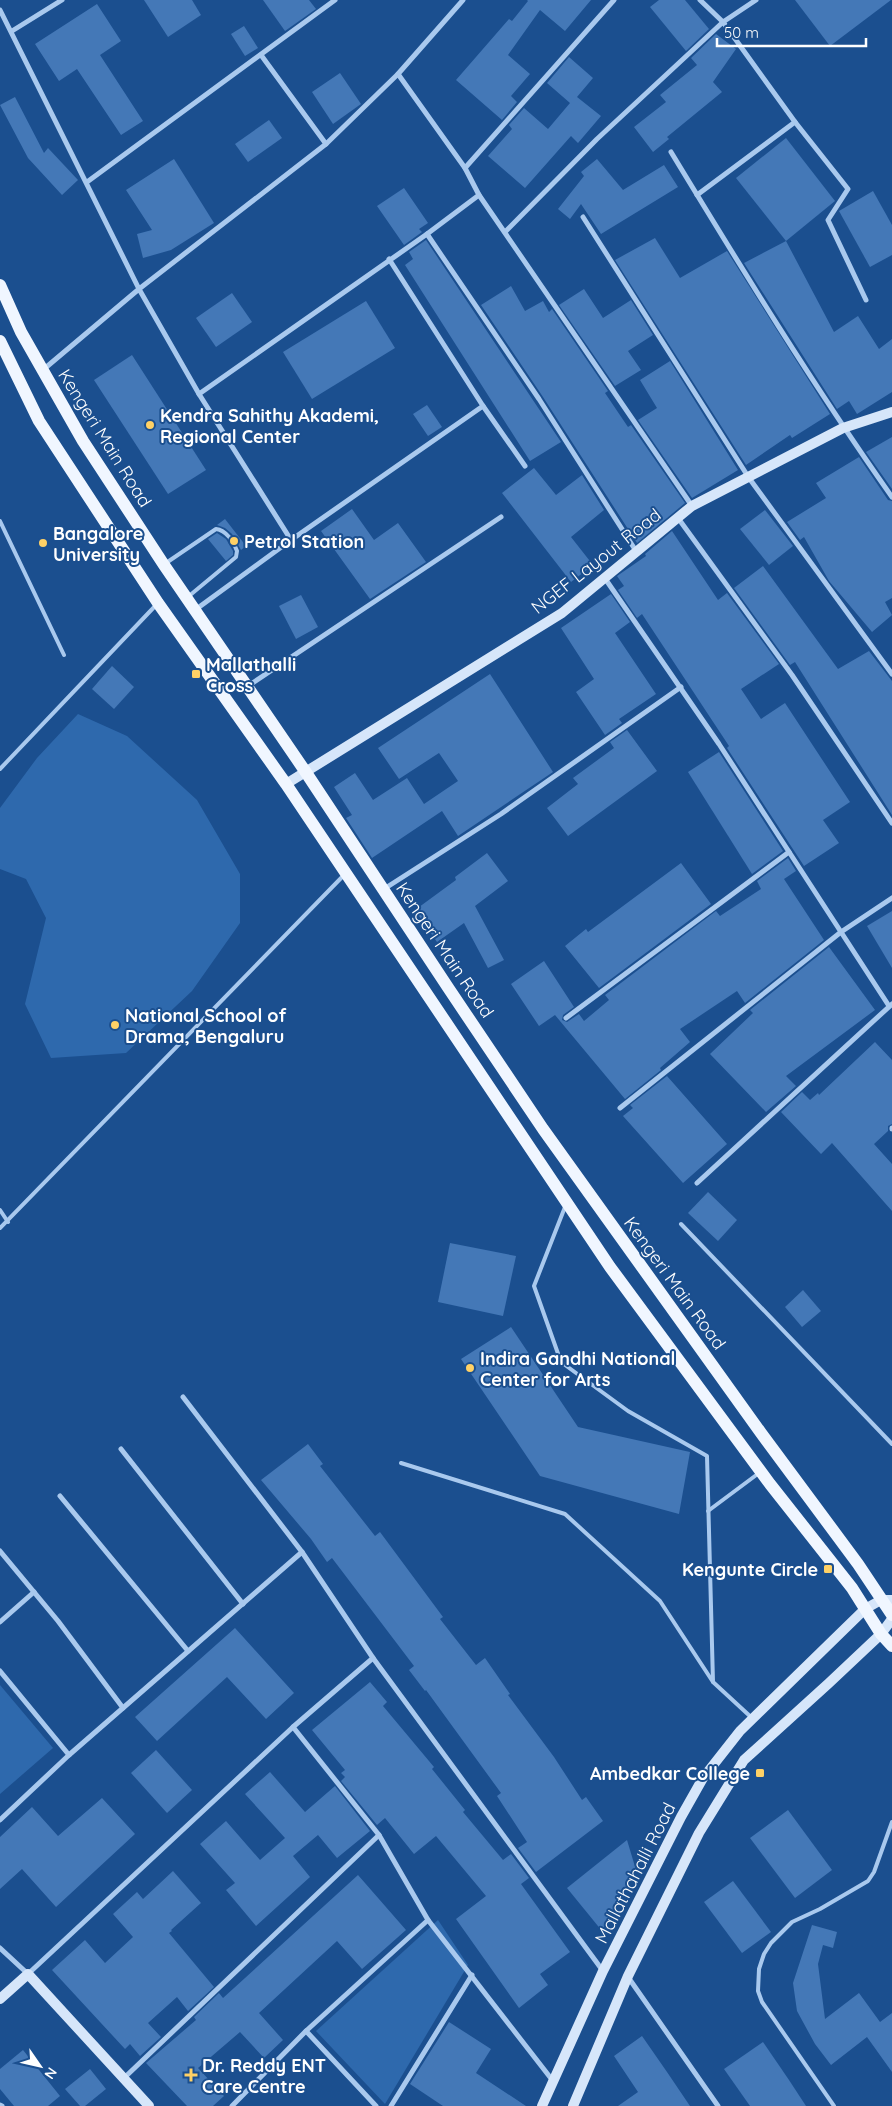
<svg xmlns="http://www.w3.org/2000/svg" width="892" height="2106" font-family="Quicksand,sans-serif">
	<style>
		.green { fill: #2e69ad }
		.building { fill: #4478b7 }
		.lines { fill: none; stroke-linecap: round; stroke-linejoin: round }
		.lane { stroke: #a9c9ee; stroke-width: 4 }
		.street { stroke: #a9c9ee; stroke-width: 5 }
		.secondary { stroke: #d6e6fa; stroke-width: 10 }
		.primary { stroke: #f0f6ff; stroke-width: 12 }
		.poi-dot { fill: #ffd166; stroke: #1b4f8f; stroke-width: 2 }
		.labels { text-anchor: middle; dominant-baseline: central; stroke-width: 4; stroke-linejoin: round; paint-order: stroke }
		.poi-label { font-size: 18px; font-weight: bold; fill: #fff; stroke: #1b4f8f; text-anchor: start }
		.street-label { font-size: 18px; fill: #fff; stroke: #1b4f8f }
	</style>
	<rect width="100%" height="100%" fill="#1b4f8f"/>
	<!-- green -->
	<g class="green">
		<path d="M78 714 127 736 197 800 240 874V923L192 991 126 1053 51 1058 25 1004 46 918 26 879 0 869V808L37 758Z"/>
		<path d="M0 1685 53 1748 0 1794Z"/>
		<path d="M438 1920 468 1965 385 2104 316 2031Z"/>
	</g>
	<!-- building -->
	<g class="building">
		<path d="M144 0H192L201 15 168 37Z"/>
		<path d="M263 0H309L316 9 285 31Z"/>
		<path d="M527 0H591L565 31 540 10 508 55 530 74 511 96 517 102 502 120 456 80 509 19 512 21 528 1Z"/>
		<path d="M659 0H685L709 29 686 51 650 7Z"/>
		<path d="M795 0H891L830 46Z"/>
		<path d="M97 4 121 41 100 55 143 121 121 135 77 69 59 81 35 44Z"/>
		<path d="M244 26 258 48 245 56 231 34Z"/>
		<path d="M716 34 736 49 713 82 722 92 667 137 669 139 653 152 634 127 666 102 660 95 697 65 691 58Z"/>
		<path d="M569 57 593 78 577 97 601 116 578 143 571 136 525 188 488 156 512 129 509 125 524 108 548 129 570 103 547 83Z"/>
		<path d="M340 73 361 104 333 124 312 92Z"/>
		<path d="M15 97 44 153 48 148 78 180 62 195 28 158 0 105Z"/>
		<path d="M269 120 282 138 248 162 235 144Z"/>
		<path d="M786 138 835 201 786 241 736 178Z"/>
		<path d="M174 159 214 223 171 250 143 258 137 234 152 230 126 190Z"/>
		<path d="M597 159 623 190 664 165 678 187 601 234 581 204 570 219 558 209 584 176 581 172Z"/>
		<path d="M404 188 428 223 419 229 422 232 404 245 377 206Z"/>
		<path d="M873 191 892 225V255L870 267 839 211Z"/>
		<path d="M655 238 680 278 727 251 830 414 792 438 790 435 746 465 615 260Z"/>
		<path d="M426 240 561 442 530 461 405 265 413 259 409 252Z"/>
		<path d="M786 241 834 332 858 316 879 349 892 339V392L857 414 849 401 837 409 744 263Z"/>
		<path d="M511 286 525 311 543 301 549 312 552 309 608 391 605 393 628 427 631 425 685 503 637 543 543 397 481 305Z"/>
		<path d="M584 289 603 318 631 300 653 335 628 351 641 370 615 386 559 305Z"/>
		<path d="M232 293 252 322 216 347 196 318Z"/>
		<path d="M366 301 395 348 312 399 283 352Z"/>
		<path d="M132 355 206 470 168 494 94 380Z"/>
		<path d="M670 361 738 470 692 498 638 420 657 408 640 380Z"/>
		<path d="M427 405 442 427 428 436 413 414Z"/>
		<path d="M892 437V489L866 452Z"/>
		<path d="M859 457 888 500 892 501V598L885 602 892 615 872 632 829 581 804 537 800 540 787 522 826 498 816 483Z"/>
		<path d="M534 468 556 495 582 475 604 510 571 537 593 565 571 582 502 493Z"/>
		<path d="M352 509 374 540 398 523 426 562 370 599 321 531Z"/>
		<path d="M765 510 793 546 769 565 740 529Z"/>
		<path d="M225 519 246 546 241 550 232 534 225 528 217 525Z"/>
		<path d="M672 531 718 600 727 593 779 664 741 689 761 719 785 703 850 802 823 820 839 843 804 866 727 748 729 746 642 614 637 618 618 590 624 586 617 576 646 556 645 554Z"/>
		<path d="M217 533 226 539 233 551V555L226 561 208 539Z"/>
		<path d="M763 566 838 669 869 651 892 681V815L795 662 790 665 734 588Z"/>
		<path d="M611 594 630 622 615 633 656 694 619 719 622 723 605 735 576 692 594 679 561 628Z"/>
		<path d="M301 595 318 627 296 639 279 606Z"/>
		<path d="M112 666 134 687 114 709 92 689Z"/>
		<path d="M490 674 553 772 458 836 442 811 372 858 346 818 352 815 334 787 355 773 373 800 407 778 424 804 458 781 439 753 399 779 378 748Z"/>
		<path d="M627 730 657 771 568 836 547 808 578 784 573 778 614 748 610 742Z"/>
		<path d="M719 752 783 851 752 874 688 772Z"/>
		<path d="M487 853 508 881 475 906 504 960 488 968 464 923 437 942 415 910 456 880 455 877Z"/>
		<path d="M788 858 796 871 784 879 824 940 745 1003 737 991 680 1029 690 1042 660 1068 661 1070 625 1099 555 1015 539 1026 511 984 544 961 574 1007 563 1015 562 1020 567 1022 579 1014 584 1021 609 1000 605 995 716 911 720 916 761 889 757 881Z"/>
		<path d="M681 863 711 904 599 988 565 946 586 929 588 932Z"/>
		<path d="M892 911V968L867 926Z"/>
		<path d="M829 947 875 1010 786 1076 796 1086 766 1112 710 1054 753 1013 750 1010Z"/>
		<path d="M875 1042 892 1060V1124L888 1126V1131L874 1144 892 1164V1211L832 1143 821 1154 781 1112 802 1092 810 1100 818 1093 819 1095Z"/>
		<path d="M667 1076 727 1144 683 1183 623 1116 633 1108 630 1105Z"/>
		<path d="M708 1192 737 1220 718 1241 688 1213Z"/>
		<path d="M450 1243 516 1256 503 1316 438 1302Z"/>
		<path d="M803 1290 821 1311 802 1327 785 1307Z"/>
		<path d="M511 1327 578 1427 690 1452 679 1514 540 1476 461 1359Z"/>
		<path d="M308 1444 323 1464 320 1466 375 1536 380 1532 443 1617 440 1619 476 1665 485 1658 510 1694 508 1695 554 1757 582 1800 586 1797 603 1821 536 1872 518 1848 527 1842 497 1796 501 1793 426 1690 425 1691 409 1670 414 1666 332 1558 327 1562 311 1539 261 1480Z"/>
		<path d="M235 1628 294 1693 266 1719 227 1677 157 1741 135 1717Z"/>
		<path d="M370 1682 387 1702 383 1706 434 1767 432 1769 465 1810 463 1812 503 1860 511 1854 529 1878 521 1884 570 1952 540 1974 548 1985 519 2008 456 1919 486 1896 436 1836 414 1854 385 1818 377 1825 341 1781 345 1777 341 1773 345 1770 312 1730Z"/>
		<path d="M156 1750 192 1790 167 1813 131 1773Z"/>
		<path d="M270 1772 305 1812 335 1786 370 1831 337 1858 318 1835 293 1856 310 1877 256 1926 226 1890 235 1883 200 1844 226 1821 260 1860 285 1838 245 1794Z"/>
		<path d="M102 1798 135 1834 56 1907 22 1869 0 1889V1837L32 1807 58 1836Z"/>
		<path d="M788 1810 832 1870 795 1898 750 1838Z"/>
		<path d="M627 1840 636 1870 602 1931 567 1888Z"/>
		<path d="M173 1871 201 1903 171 1930 172 1931 169 1933 214 1987 188 2011 177 1997 148 2023 161 2037 140 2056 130 2044 125 2049 52 1970 85 1940 105 1963 133 1937 113 1914 137 1892 143 1899Z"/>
		<path d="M358 1875 406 1930 362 1969 337 1941 259 2013 283 2040 264 2058 240 2032 198 2068 224 2096 213 2106H187L146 2063 196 2020 194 2017 219 1993 223 1998Z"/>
		<path d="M733 1881 771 1932 742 1953 704 1902Z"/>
		<path d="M812 1925 837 1932 833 1948 823 1945 818 1964 825 2019 859 1993 880 2022 892 2013V2072L867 2037 831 2065 815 2044 797 2011 793 1983Z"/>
		<path d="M449 2022 491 2049 476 2073 526 2106H443L410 2084Z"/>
		<path d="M642 2036 667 2072 690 2106H618L638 2092 614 2056Z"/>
		<path d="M763 2042 789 2080 806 2106H750L724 2069Z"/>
		<path d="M23 2050 60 2096 48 2106H14L0 2089V2069Z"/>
		<path d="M90 2069 106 2089 85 2106H80L65 2089Z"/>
	</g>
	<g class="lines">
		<!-- lane -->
		<g class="lane">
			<path d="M0 521 64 655"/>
			<path d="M166 563 216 529C226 530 234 542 237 551L236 557 189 596"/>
			<path d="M0 769 157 604"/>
			<path d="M565 1207 534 1286 561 1362 628 1411 707 1456 713 1682 752 1718"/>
			<path d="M0 1210 8 1222"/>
			<path d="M681 1224 892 1444"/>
			<path d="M0 1228 344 875"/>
			<path d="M401 1463 565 1514 660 1601 713 1682"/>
			<path d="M708 1511 759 1473"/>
			<path d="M834 2106 762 2002 758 1991 759 1969 764 1954 771 1943 792 1922 820 1909 868 1881 874 1872 892 1822"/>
		</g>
		<!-- street -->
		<g class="street">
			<path d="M700 0 723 22 756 0"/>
			<path d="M0 10 139 289 326 144 398 74 463 0"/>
			<path d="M12 31 62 0"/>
			<path d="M261 55 326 144"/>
			<path d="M398 74 465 168"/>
			<path d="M671 152C742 269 813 385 892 497"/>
			<path d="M87 182 335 0"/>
			<path d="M479 195 692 506"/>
			<path d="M697 195 795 122"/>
			<path d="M583 217 749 478 892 674"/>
			<path d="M505 232 597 139 723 22 795 122 848 189 828 220 866 300"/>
			<path d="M427 234 539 399 636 551"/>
			<path d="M44 369 139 289 199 394 291 540 195 610"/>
			<path d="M199 394 427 234 479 195 465 168 614 0"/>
			<path d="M483 406 525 466"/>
			<path d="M678 518 792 675 892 823"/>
			<path d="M291 540 483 406 389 259"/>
			<path d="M604 577 719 744 889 1006"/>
			<path d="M248 686 501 517"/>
			<path d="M384 889 501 814 681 687"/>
			<path d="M566 1018 789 852"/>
			<path d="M620 1108 841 932 892 898"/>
			<path d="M892 1128V1129"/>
			<path d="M697 1183 892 1004"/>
			<path d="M183 1397 302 1552 373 1658 603 1971"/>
			<path d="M121 1449 243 1604"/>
			<path d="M60 1496 188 1651"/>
			<path d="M0 1551 58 1621 123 1708"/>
			<path d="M0 1622 34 1592"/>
			<path d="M0 1671 69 1755"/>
			<path d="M293 1727 379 1835 428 1920 553 2081"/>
			<path d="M0 1820 69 1755 302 1552"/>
			<path d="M0 1948 28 1974 293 1727 373 1658"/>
			<path d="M628 1977 718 2106"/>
			<path d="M306 2031 376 2106"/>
			<path d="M123 2079 379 1835"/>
			<path d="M0 2105 2 2106"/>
			<path d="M232 2106 306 2031 428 1920"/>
			<path d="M391 2106 472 1975"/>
		</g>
		<!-- secondary -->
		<g class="secondary">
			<path d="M286 784 562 613 692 506 843 428 892 412"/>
			<path d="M0 1999 28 1974 149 2106"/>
			<path d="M542 2106 603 1971 681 1817 703 1778 740 1731 865 1609 881 1600H892"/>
			<path d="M573 2106 628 1976 699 1833 744 1760 829 1683 881 1634 892 1619"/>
		</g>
		<!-- primary -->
		<g class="primary">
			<path d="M0 285 21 332 83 441 164 565 305 771 449 989 543 1129 761 1433 858 1564 892 1615"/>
			<path d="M0 341 39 421 158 603 286 784 610 1267 770 1484 852 1588 881 1634 892 1646"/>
		</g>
	</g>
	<!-- markers -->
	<g class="poi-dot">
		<circle cx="150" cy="425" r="5"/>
		<circle cx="234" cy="541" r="5"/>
		<circle cx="43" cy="543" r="5"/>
		<rect x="191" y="669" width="10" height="10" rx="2.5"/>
		<circle cx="115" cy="1025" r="5"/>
		<circle cx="470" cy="1368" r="5"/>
		<rect x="823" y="1564" width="10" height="10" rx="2.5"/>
		<rect x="755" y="1768" width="10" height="10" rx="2.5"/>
		<path d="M188.5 2067.5h5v5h5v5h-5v5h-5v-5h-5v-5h5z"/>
	</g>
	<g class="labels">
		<!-- poi labels -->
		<g class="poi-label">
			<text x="160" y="415">Kendra Sahithy Akademi,<tspan x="160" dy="21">Regional Center</tspan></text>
			<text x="53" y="533">Bangalore<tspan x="53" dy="21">University</tspan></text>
			<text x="244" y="541">Petrol Station</text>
			<text x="206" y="664">Mallathalli<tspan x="206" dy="21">Cross</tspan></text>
			<text x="125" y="1015">National School of<tspan x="125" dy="21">Drama, Bengaluru</tspan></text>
			<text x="480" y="1358">Indira Gandhi National<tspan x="480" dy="21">Center for Arts</tspan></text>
			<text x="818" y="1569" text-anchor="end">Kengunte Circle</text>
			<text x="750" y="1773" text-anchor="end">Ambedkar College</text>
			<text x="202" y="2065">Dr. Reddy ENT<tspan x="202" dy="21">Care Centre</tspan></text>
		</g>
		<!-- street labels -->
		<g class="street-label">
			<text transform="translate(105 438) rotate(58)">Kengeri Main Road</text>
			<text transform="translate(596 561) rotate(-38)">NGEF Layout Road</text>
			<text transform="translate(445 950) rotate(56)">Kengeri Main Road</text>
			<text transform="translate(675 1283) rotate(54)">Kengeri Main Road</text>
			<text transform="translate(635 1873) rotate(-63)">Mallathahalli Road</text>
		</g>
	</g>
	<!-- north arrow -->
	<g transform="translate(40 2066) rotate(124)" stroke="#1b4f8f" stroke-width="4" paint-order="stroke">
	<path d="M0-4L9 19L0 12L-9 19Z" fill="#ffffff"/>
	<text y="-8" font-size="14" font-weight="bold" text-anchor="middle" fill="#ffffff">N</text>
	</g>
	<!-- scale -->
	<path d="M717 38v8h149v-8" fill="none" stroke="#ffffff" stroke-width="2.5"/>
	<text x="724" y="38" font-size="15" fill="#ffffff" stroke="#1b4f8f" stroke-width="4" paint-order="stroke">50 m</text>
</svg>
